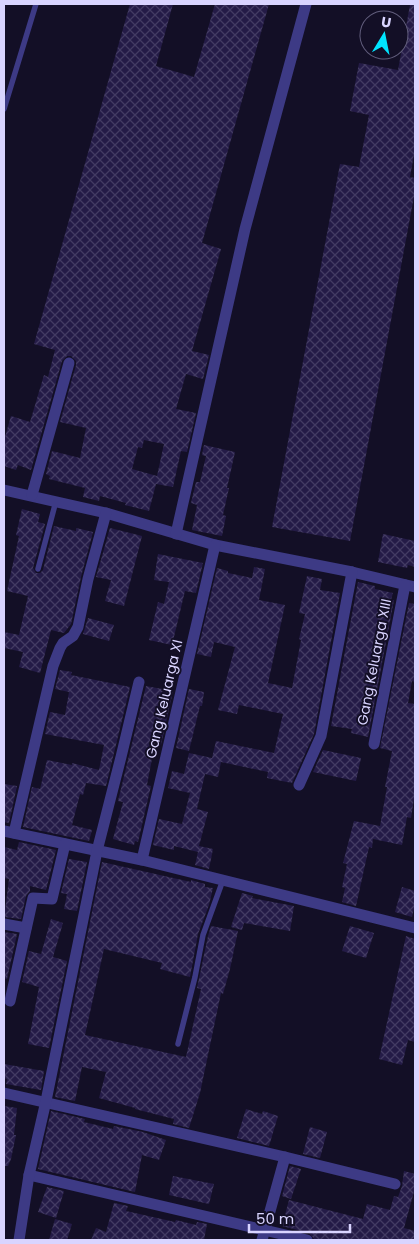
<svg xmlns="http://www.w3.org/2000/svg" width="419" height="1244" font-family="Poppins,sans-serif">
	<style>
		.building { fill: url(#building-cross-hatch); fill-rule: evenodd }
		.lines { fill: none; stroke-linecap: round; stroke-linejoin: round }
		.lane { stroke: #3d3a85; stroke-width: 5.5 }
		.street { stroke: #3d3a85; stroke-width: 11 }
		.labels { text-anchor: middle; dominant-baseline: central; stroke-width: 4; stroke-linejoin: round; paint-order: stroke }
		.street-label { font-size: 14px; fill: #d9d4ff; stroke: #130f26 }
	</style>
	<defs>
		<pattern id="building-cross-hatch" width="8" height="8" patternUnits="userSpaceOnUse" patternTransform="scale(1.25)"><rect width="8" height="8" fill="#241b47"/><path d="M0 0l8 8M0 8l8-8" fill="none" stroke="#433b63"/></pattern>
	</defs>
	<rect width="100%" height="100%" fill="#130f26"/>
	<!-- building -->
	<g class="building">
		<path d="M130 4H173L156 66 194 77 215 4H269L202 243 221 249 192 351 209 355 203 379 186 374 176 409 196 413 187 452 181 451 173 487 156 484 149 511 125 505 126 503 100 496 99 501 83 497 85 488 49 479 50 476 46 474 52 451 80 458 86 428 60 422 76 365V361L71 356H67L62 361 31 470 18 465 16 470 4 466V440L11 416 30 422 44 375 48 377 55 350 34 344ZM144 440 164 444 157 476 132 469 138 447 142 448Z"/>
		<path d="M410 5H415V149L410 177 415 178V191L350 541 272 527 340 164 359 167 369 115 350 111 359 63 398 70Z"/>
		<path d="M204 445 235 452 227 488H229L223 515 226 516 222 536 192 530 197 505 191 503 196 482H200L206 456 202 455Z"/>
		<path d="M22 509 40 514 38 522 45 524 33 568 36 573H40L43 570 54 526 76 531V528L93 532 81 577 71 624 64 633 51 630 40 673 19 667 23 652 4 648V632L19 635 28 596 7 591 19 536 16 535Z"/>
		<path d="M110 528 142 536 124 606 105 601 111 580 96 577Z"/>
		<path d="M383 534 415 541V567L408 565 407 568 378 562Z"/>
		<path d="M158 554 203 563 196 593 185 591 172 645 149 640 158 602 164 604 169 582 154 580Z"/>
		<path d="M254 567 265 569 259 600 285 605 268 683 292 688 301 640 299 639 305 614 299 613 307 576 322 579 320 590 340 593 314 734 292 783 267 778 268 772 221 762 218 777 205 774 197 809 208 812 199 846 213 849 209 869 195 865 198 852 174 846V850L153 845 159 819 182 824 190 793 168 788 172 771 184 774 189 753 212 758 216 741 274 753 283 714 239 705 237 714 218 710 235 647 214 642 211 657 197 654 217 568 228 571V573L252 578Z"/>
		<path d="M358 582 375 586V589L393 593 391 600H394L368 737 351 733 352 729 331 726Z"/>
		<path d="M409 603 415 604V682L412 681 408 703 415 704V792L411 818 407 817 402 845 373 839 372 848 369 847 356 906 342 902 345 888 342 887 347 864 343 863 354 821 380 826 387 787H385L392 751 380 748Z"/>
		<path d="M88 618 114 625 109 641 83 634Z"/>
		<path d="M60 670 72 672 71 675 130 687 106 786 86 783 83 795 80 794 72 825 92 830 89 841 23 827 32 787 40 789 47 760 72 765V763L99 770 104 745 45 734 50 712 65 715 69 692 55 689Z"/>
		<path d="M146 686 173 691 161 745 155 743 147 785 151 786 138 842 135 841 134 845 113 839 123 802 118 801Z"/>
		<path d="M189 689 204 692 202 706H200L189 751 176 748Z"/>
		<path d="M323 750 361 758 356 781 313 772Z"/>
		<path d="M4 784 17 786 9 823 4 822Z"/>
		<path d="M19 842 56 850 46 890 30 886V891L26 896 21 919 4 917 9 879 4 878V847L17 850Z"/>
		<path d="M69 859 87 862 77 911 64 909 67 894 61 893Z"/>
		<path d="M102 862 191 882V880L205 884V887L213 888 209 905 198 934 190 977 160 969 162 963 104 949 85 1035 186 1057 201 989 197 988 208 936 211 926 238 931 230 969 223 994 221 993 200 1093 189 1128 173 1124 174 1119 135 1109V1108L99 1098 106 1072 82 1067 75 1101 55 1097Z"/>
		<path d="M402 887 415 891V904L412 917 395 912Z"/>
		<path d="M242 893 253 896 252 898 294 906 290 931 244 923 242 930 231 927Z"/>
		<path d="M51 919 63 923 53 957 67 961 49 1048 28 1044 39 987 22 982 29 951 41 954Z"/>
		<path d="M350 926 374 933 366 958 342 951Z"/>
		<path d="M4 932 17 934 7 979 4 978Z"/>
		<path d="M406 936 415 939V1042L408 1040 402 1065 379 1059Z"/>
		<path d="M4 1064 44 1071 41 1090 6 1084 7 1079 4 1078Z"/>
		<path d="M4 1106 17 1108 14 1135H16L11 1159 8 1166H4Z"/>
		<path d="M246 1109 262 1114 263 1111 278 1116 269 1146 237 1138Z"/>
		<path d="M51 1111 85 1119 84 1122 113 1129 114 1126 143 1132 166 1140 159 1160 142 1155 135 1192 38 1169Z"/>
		<path d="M310 1127 327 1132 320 1158 303 1154Z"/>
		<path d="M290 1166 301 1169 291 1199 282 1196Z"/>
		<path d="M404 1171 415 1174V1188L404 1228 415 1231V1240H321L314 1239 309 1233 282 1226 289 1200 363 1219 367 1204 390 1210 394 1196 398 1197 402 1186Z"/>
		<path d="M173 1176 214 1184 209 1204 169 1195Z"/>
		<path d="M47 1187 64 1191 56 1218 38 1212Z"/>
		<path d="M114 1203 128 1206 126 1211 175 1222 176 1220 196 1225 197 1222 207 1224 204 1240H91L96 1228 106 1232Z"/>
		<path d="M55 1219 72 1224 67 1240H49Z"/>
	</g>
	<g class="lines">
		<!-- lane -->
		<g class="lane">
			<path d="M4 109 36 4"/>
			<path d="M38 569 56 501"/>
			<path d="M178 1044 195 977 203 935 223 880"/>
		</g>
		<!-- street -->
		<g class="street">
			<path d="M4 490 106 513 215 545 352 572 415 587"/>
			<path d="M32 495 69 363"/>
			<path d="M176 534 245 229 306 4"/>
			<path d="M374 744 405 585"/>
			<path d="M299 785 321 736 352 572"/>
			<path d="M4 831 142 860 415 928"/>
			<path d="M14 833 53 666 60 648 63 643 73 636 78 627 88 579 106 513"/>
			<path d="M142 860 215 545"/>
			<path d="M4 924 26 928"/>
			<path d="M10 1001 33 898 52 899 65 844"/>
			<path d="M4 1093 285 1157 395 1184"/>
			<path d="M29 1175 307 1240"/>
			<path d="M19 1240 29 1175 46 1101 97 851 121 757 139 682"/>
			<path d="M262 1240 285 1157"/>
		</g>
	</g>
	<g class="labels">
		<!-- street labels -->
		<g class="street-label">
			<text transform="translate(374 662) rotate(-79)">Gang Keluarga XIII</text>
			<text transform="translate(164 699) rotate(-77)">Gang Keluarga XI</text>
		</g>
	</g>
	<!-- border -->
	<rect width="419" height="1244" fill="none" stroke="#d9d4ff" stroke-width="10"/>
	<!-- north arrow -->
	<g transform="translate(384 35) rotate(10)"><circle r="24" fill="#130f26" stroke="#625e7d"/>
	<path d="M0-4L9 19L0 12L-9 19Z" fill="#00e5ff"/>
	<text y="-8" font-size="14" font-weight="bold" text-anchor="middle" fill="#d9d4ff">U</text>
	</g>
	<!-- scale -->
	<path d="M249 1224v8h101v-8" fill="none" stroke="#d9d4ff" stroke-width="2.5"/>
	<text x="256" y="1224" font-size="15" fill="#d9d4ff" stroke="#130f26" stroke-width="4" paint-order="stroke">50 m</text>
</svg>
